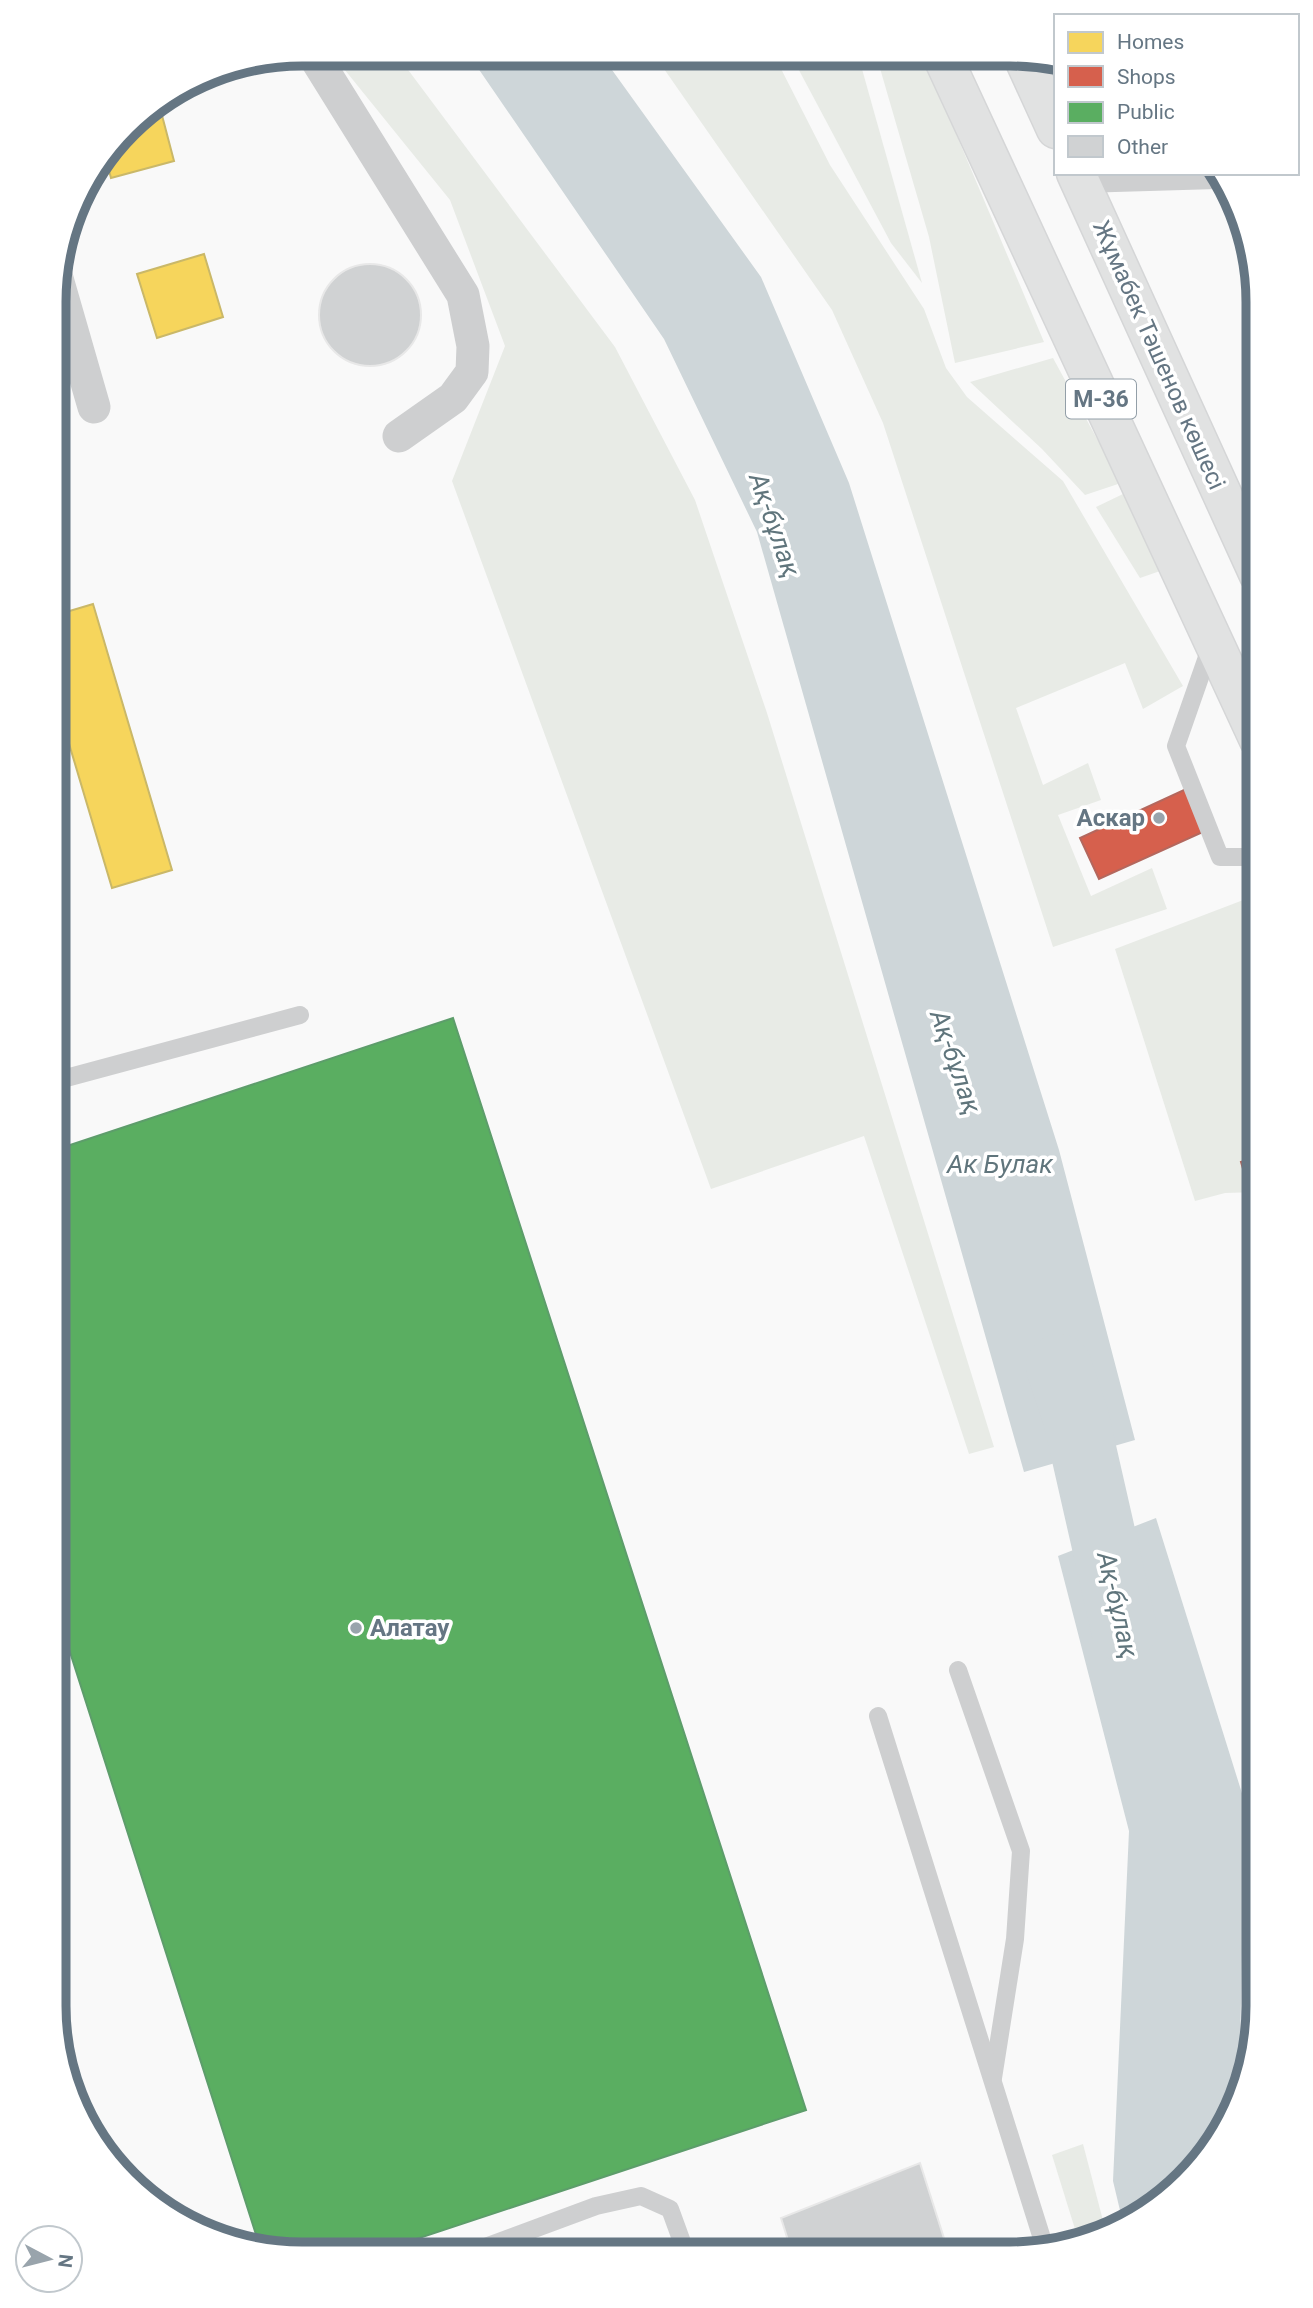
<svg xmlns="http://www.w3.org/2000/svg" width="1313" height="2308" font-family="Roboto,sans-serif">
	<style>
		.green { fill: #e8ebe6 }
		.water { fill: #ced6d9 }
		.homes { fill: #f6d55c; stroke: #cab868; stroke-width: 2 }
		.shops { fill: #d6604d; stroke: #b4675d; stroke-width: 2 }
		.public { fill: #5aae61; stroke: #5d9d6b; stroke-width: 2 }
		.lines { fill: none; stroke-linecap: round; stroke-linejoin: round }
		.river { stroke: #ced6d9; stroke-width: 66 }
		.building { fill: #d0d2d3; stroke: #e8e8e8; stroke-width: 2 }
		.primary-casing { stroke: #d5d6d7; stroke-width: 41 }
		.service { stroke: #cecfd0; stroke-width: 18 }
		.minor { stroke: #cecfd0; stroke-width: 33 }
		.primary { stroke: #e1e2e2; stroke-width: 38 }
		.poi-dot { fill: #99a4ac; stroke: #fff; stroke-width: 2.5 }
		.labels { text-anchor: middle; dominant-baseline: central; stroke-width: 7; stroke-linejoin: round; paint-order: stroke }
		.shield { fill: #fff; stroke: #939fa8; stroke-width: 2 }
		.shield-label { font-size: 23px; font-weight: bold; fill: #657683 }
		.street-label { font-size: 24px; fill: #657683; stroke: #fff }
		.poi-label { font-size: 24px; font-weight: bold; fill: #657683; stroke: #fff; text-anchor: end }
		.water-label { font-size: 26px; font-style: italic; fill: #60757c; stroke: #fff }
		.rim { fill: none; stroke: #657683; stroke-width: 9 }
	</style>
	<rect width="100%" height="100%" fill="#f9f9f9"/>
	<!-- green -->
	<g class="green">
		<path d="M332 54 397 55 615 347 695 500 767 713 994 1447 969 1454 864 1136 711 1189 452 481 505 346 450 200Z"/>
		<path d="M655 56 775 57 830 165 924 309 946 368 967 397 1063 481 1183 686 1143 709 1125 663 1016 708 1043 785 1088 763 1101 800 1058 815 1091 896 1152 868 1167 909 1053 947 883 423 832 310Z"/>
		<path d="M792 57 856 58 862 69 922 283 891 243Z"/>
		<path d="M877 58H924L1044 342 955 363 929 237Z"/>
		<path d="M1053 358 1121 483 1085 495 1042 449 970 382Z"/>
		<path d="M1123 494 1163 570 1140 578 1096 507Z"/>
		<path d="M1259 894 1258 1192 1225 1193 1195 1201 1115 949Z"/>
		<path d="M1083 2144 1106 2232 1091 2240 1079 2242 1052 2155Z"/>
	</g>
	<!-- water -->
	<g class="water">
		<path d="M469 55 602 56 761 277 849 483 1059 1150 1135 1440 1024 1472 757 532 664 339Z"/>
		<path d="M1156 1518 1245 1803 1239 2102 1207 2157 1161 2203 1123 2223 1113 2181 1129 1831 1058 1556Z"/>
	</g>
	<!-- homes -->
	<g class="homes">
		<path d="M159 104 174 161 111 178 106 159 139 116Z"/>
		<path d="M204 254 223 317 157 338 137 274Z"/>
		<path d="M56 428 66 466 56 469Z"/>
		<path d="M93 604 172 870 112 888 56 700V615Z"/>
	</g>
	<!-- shops -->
	<g class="shops">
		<path d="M1186 789 1205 831 1099 879 1080 838Z"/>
		<path d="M1258 1157V1205L1254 1206 1241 1162Z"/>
	</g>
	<!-- public -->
	<path class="public" d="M453 1018 806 2110 377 2252H270L260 2247 55 1605V1150Z"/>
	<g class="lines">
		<!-- river -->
		<path class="river" d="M1059 1367 1076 1418 1124 1629"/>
	</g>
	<!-- building -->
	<g class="building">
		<circle cx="370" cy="315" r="51"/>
		<path d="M920 2163 949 2254 792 2253 781 2218Z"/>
	</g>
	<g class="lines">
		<!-- primary casing -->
		<g class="primary-casing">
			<g id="primary">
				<path d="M943 58 1259 740"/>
				<path d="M1024 59 1056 129"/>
				<path d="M1076 173 1259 575"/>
			</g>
		</g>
		<!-- service -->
		<g class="service">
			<path d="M1081 184 1217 180"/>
			<path d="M1212 643 1176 746 1220 857H1259"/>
			<path d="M55 1081 300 1015"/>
			<path d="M958 1670 1021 1851 1015 1939 993 2078"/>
			<path d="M878 1716 1045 2248"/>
			<path d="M472 2252 596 2206 641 2196 670 2209 686 2253"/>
		</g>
		<!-- minor -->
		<g class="minor">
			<path d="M313 54 463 295 473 346 472 372 453 398 399 436"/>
			<path d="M56 275 94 407"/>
		</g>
		<!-- primary -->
		<use href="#primary" class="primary"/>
	</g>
	<!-- markers -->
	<g class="poi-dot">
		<circle cx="1159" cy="818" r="7"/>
		<circle cx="356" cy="1628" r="7"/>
	</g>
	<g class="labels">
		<!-- shield labels -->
		<rect class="shield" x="1066" y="379.5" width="70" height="39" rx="5"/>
		<g class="shield-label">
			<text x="1101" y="399">M-36</text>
		</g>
		<!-- street labels -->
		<g class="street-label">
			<text transform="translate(1159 355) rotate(66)">Жұмабек Тәшенов көшесі</text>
		</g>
		<!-- poi labels -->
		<g class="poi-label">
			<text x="1145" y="818">Аскар</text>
			<text x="370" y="1628" text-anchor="start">Алатау</text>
		</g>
		<!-- water labels -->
		<g class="water-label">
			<text transform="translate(775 525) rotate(71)">Ақ-бұлақ</text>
			<text transform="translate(956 1062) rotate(71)">Ақ-бұлақ</text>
			<text x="1000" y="1164">Ак Булак</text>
			<text transform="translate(1118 1605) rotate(77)">Ақ-бұлақ</text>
		</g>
	</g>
	<!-- crop -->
	<path d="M0 0H1313V2308H0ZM302 66H1010A236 236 0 0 1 1246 302V2006A236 236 0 0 1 1010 2242H302A236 236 0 0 1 66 2006V302A236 236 0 0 1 302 66Z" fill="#fff" fill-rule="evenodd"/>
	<path class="rim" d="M302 66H1010A236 236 0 0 1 1246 302V2006A236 236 0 0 1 1010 2242H302A236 236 0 0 1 66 2006V302A236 236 0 0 1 302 66Z"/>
	<!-- legend -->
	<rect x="1054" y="14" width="245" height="161" fill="#ffffff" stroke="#c1c8cd" stroke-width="2"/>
	<rect x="1068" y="32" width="35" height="21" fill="#f6d55c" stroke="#c1c8cd" stroke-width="2"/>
	<text x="1117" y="49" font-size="21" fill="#657683">Homes</text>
	<rect x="1068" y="66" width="35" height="21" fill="#d6604d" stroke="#c1c8cd" stroke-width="2"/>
	<text x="1117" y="84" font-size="21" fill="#657683">Shops</text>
	<rect x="1068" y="102" width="35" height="21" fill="#5aae61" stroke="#c1c8cd" stroke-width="2"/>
	<text x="1117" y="119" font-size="21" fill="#657683">Public</text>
	<rect x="1068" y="136" width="35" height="21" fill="#d0d2d3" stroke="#c1c8cd" stroke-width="2"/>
	<text x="1117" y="154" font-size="21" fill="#657683">Other</text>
	<!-- north arrow -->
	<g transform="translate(49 2259) rotate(97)"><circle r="33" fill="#ffffff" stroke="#c1c8cd" stroke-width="2"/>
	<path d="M0-5L12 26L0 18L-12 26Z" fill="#99a4ac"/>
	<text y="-10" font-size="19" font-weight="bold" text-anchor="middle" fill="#657683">N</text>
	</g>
</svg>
